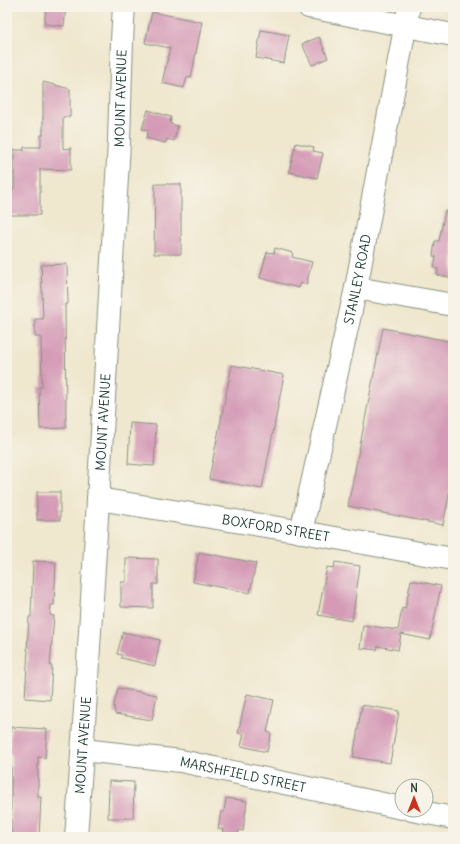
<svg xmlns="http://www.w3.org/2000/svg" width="460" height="844" font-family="Delius,sans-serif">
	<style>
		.building { fill: #d49ab6 }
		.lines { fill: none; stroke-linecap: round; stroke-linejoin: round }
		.street-casing { stroke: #879281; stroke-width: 24 }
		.street { stroke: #fff; stroke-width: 22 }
		.labels { text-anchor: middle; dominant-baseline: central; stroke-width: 3; stroke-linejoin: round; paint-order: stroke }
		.street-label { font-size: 13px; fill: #1f3d34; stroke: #f7f3e8 }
	</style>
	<rect width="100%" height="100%" fill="#f7f3e8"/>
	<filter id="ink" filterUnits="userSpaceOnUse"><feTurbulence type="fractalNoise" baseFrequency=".025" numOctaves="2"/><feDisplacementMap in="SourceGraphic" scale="8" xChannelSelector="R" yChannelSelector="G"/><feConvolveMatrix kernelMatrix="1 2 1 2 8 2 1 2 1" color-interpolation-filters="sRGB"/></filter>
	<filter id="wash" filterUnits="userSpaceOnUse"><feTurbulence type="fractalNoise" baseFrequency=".012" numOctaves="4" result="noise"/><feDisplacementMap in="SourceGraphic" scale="16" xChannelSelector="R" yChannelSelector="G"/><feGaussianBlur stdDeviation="0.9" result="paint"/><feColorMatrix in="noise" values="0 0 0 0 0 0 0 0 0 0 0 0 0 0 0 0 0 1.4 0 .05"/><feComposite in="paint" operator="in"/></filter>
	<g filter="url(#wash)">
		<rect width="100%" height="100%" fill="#efe7ce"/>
		<g id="blocks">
			<!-- building -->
			<g class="building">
				<path d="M46 7H66L64 26 44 24Z"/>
				<path d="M152 12 202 22 191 78 187 77 184 88 162 83 170 48 145 43Z"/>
				<path d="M261 30 289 35 284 63 256 58Z"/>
				<path d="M319 37 328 58 312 65 302 44Z"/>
				<path d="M43 82 70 89V117H63V149L71 148V170L40 169V215H7V189H14V150H24V147H41V135H43Z"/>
				<path d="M148 110 171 117 170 124 178 126 174 141 167 139 165 143 146 138 148 130 142 129Z"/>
				<path d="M296 143 314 147 313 151 323 153 317 178 289 172Z"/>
				<path d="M155 184H181V254H154Z"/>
				<path d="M445 211 453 212V278L437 275 438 269 434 268 436 257 433 256 435 241H439Z"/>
				<path d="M275 248 293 253 292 257 312 262 306 285 301 283 299 288 260 278 267 252 274 253Z"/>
				<path d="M67 264 68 304H65L66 428 40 429 39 387H42L41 337H35V319H43L41 265Z"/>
				<path d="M383 328 453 342V475L443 525 348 506Z"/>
				<path d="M232 365 284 375 262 489 209 479Z"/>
				<path d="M130 423 156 425 154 466 128 464Z"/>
				<rect x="37" y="492" width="23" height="28"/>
				<path d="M199 552 256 563 250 593 193 582Z"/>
				<path d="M126 558 158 559V584H153V608L121 607V582H126Z"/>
				<path d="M33 561 56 562 54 605H51L50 615 54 616 50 666H52L50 700 25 698 28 650H27L29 617H31Z"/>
				<path d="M335 562 360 566 352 621 318 615 327 567 334 568Z"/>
				<path d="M411 580 441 586 430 640 401 634 398 650 378 646 377 650 360 648 363 625 398 630 402 608 405 609Z"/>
				<path d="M123 632 160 640 155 666 121 658 122 655 117 654Z"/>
				<path d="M118 688 157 695 152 720 115 714 114 705Z"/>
				<path d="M247 694 274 700 267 732 271 733 267 752 241 746 244 734 238 733Z"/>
				<path d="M362 705 399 711 390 763 353 757Z"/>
				<path d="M11 727 47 729 45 758 38 757V797H41L39 837H11V753H9Z"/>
				<path d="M109 781 134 782 133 818H108Z"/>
				<path d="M226 798 247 801 243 831 239 830 238 837H222L223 829H218L221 812H224Z"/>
			</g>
		</g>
	</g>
	<g filter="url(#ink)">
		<use href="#blocks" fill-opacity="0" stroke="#879281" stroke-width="1"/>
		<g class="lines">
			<!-- street casing -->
			<g class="street-casing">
				<g id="street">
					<path d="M309 7 453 35"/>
					<path d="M356 288 453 305"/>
					<path id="s1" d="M98 499 291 530 453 559"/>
					<path id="s2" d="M301 532 356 288 409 7"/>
					<path id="s3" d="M83 750 181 761 402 808"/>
					<path d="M412 810 453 818"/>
					<path id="s4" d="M76 837C93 612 104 387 118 161 121 110 120 58 124 7"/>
				</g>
			</g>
			<!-- street -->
			<use href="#street" class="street"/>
		</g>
	</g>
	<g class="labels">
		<!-- street labels -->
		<g class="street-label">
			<text stroke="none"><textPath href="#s4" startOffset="740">MOUNT AVENUE</textPath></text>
			<text stroke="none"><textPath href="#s2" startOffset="259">STANLEY ROAD</textPath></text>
			<text stroke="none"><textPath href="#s4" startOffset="416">MOUNT AVENUE</textPath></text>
			<text stroke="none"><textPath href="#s1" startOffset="180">BOXFORD STREET</textPath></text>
			<text stroke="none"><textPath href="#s4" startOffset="92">MOUNT AVENUE</textPath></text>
			<text stroke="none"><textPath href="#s3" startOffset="162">MARSHFIELD STREET</textPath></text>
		</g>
	</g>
	<!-- margin -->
	<rect width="460" height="844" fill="none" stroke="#f7f3e8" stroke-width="24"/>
	<!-- north arrow -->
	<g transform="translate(414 798)"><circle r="19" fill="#f7f3e8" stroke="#a1aaa0"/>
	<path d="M0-3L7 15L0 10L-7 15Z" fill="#c8321e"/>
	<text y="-6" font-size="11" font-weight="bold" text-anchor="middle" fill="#1f3d34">N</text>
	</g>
</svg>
